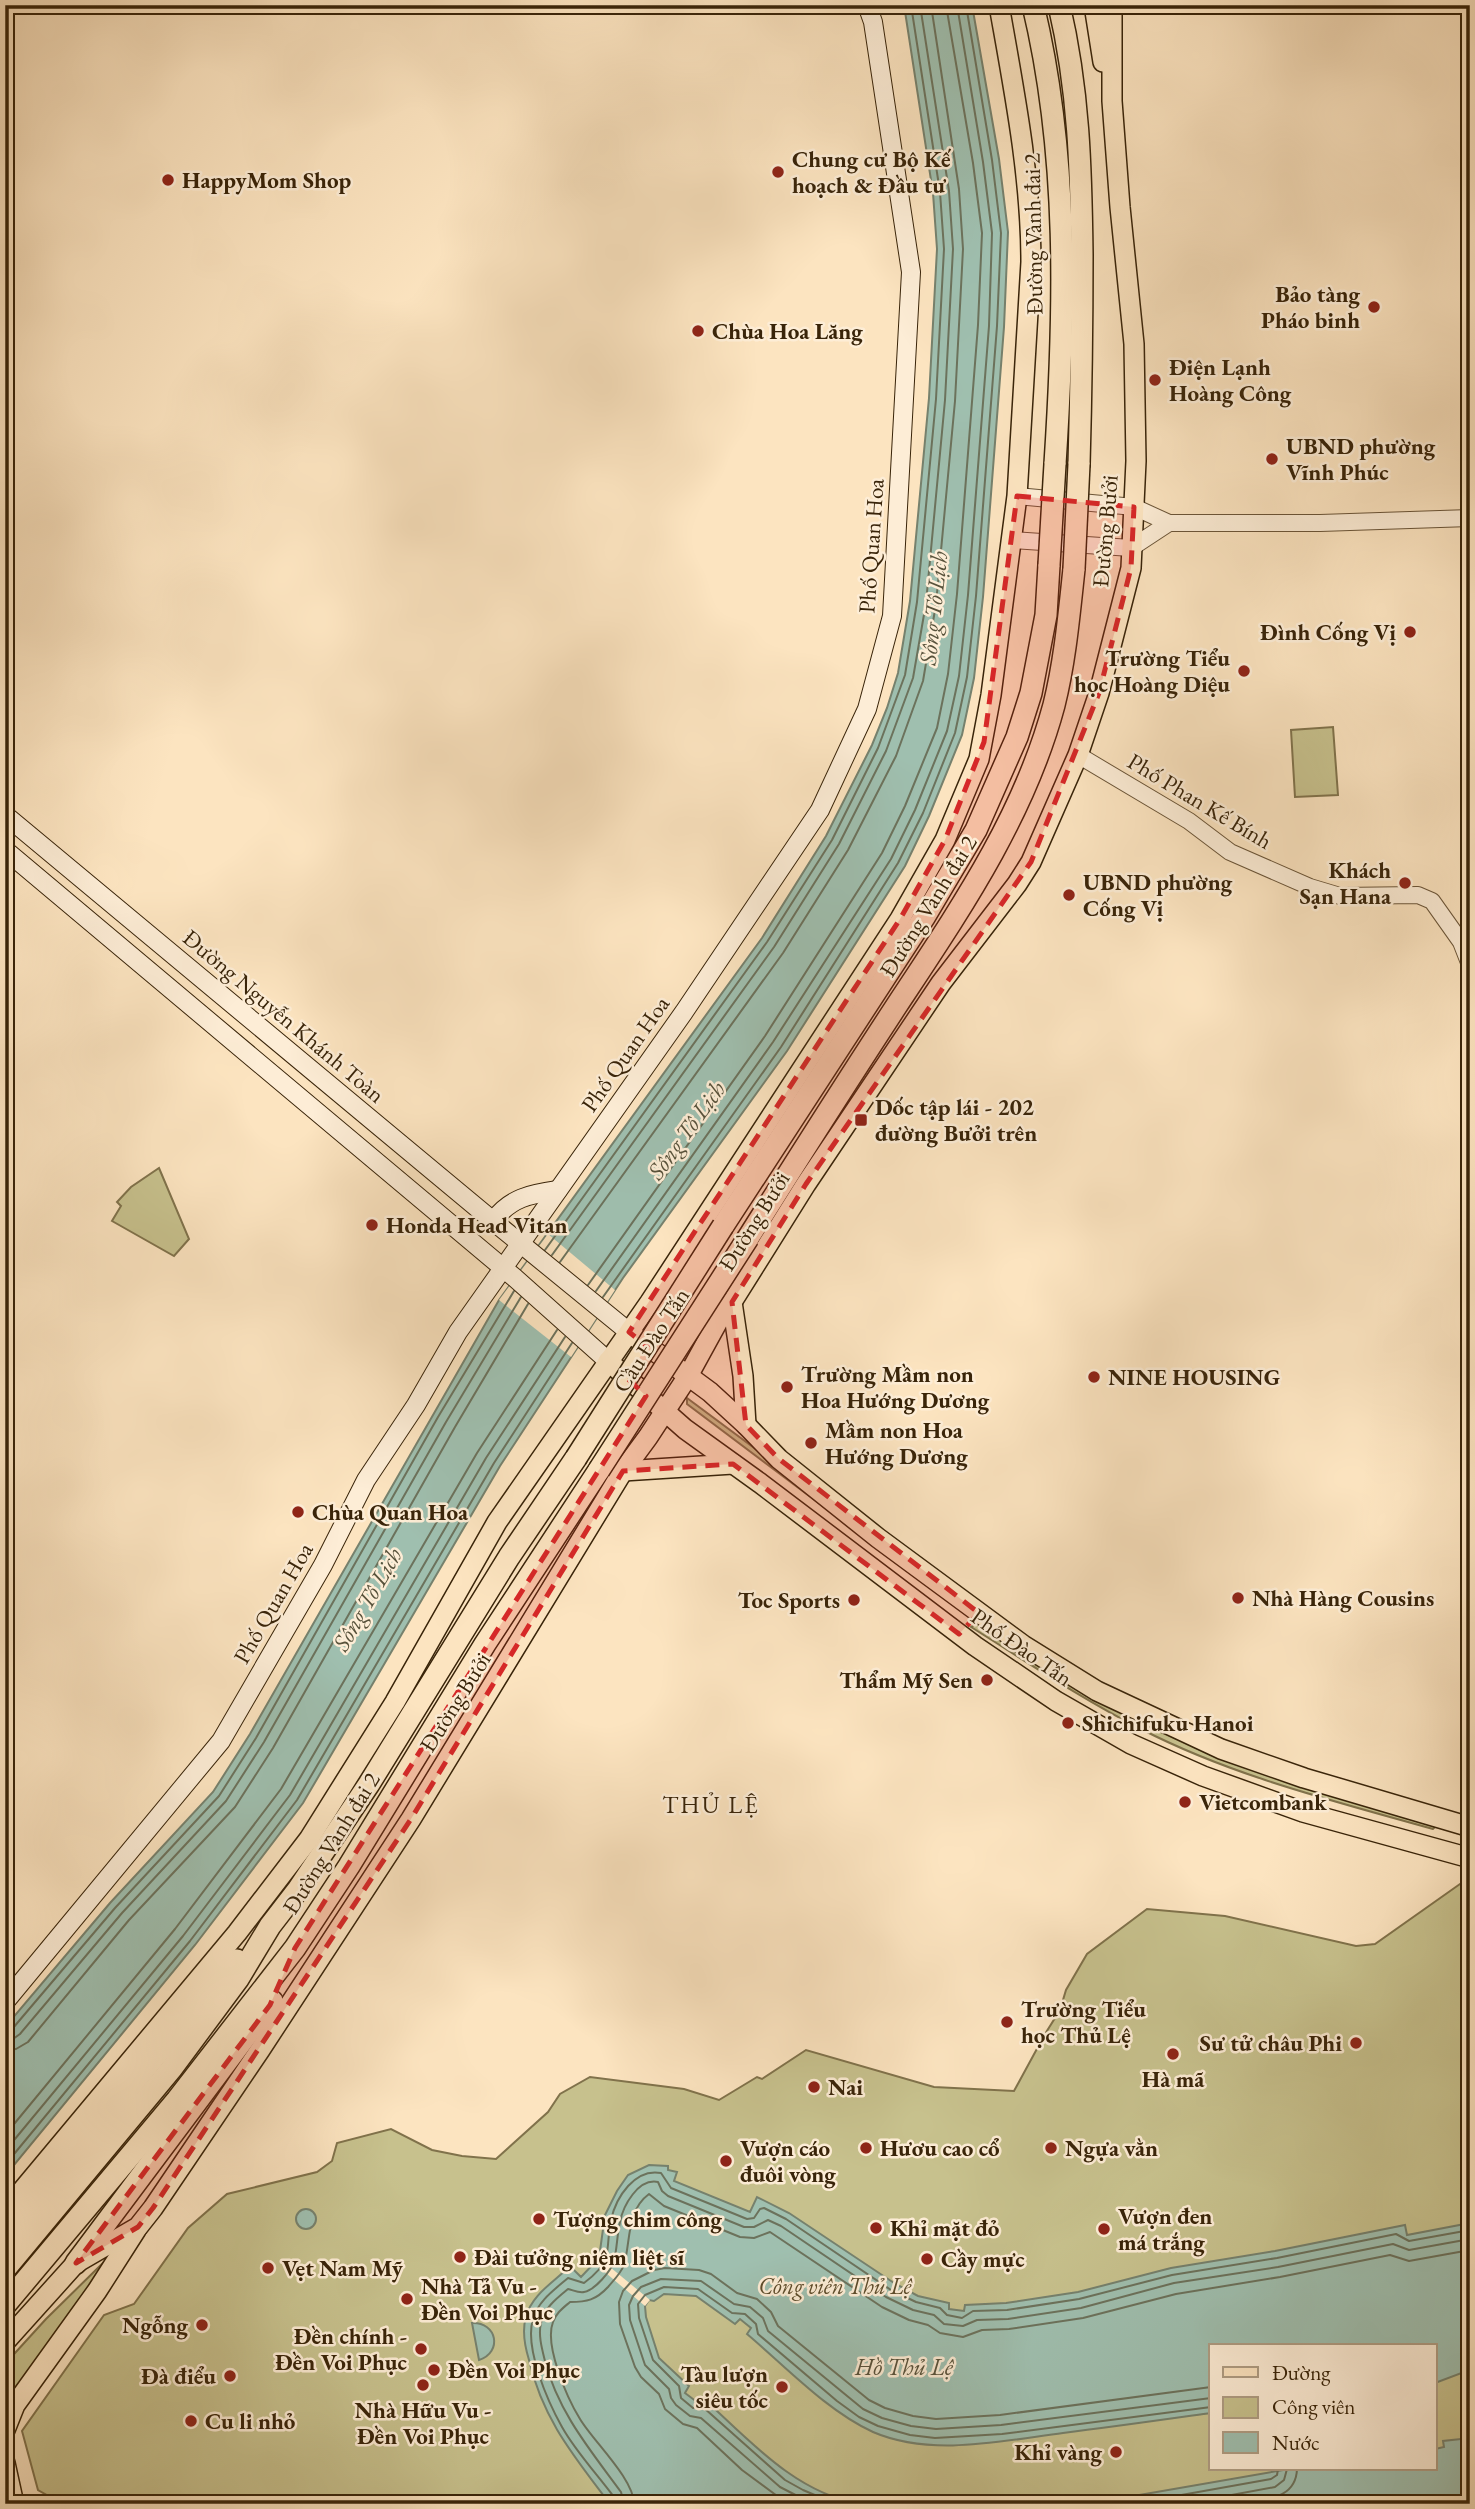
<svg xmlns="http://www.w3.org/2000/svg" width="1475" height="2509" font-family="'EB Garamond',serif">
	<style>
		.green { fill: #c7c18d; stroke: #80724b; stroke-width: 2; fill-rule: evenodd }
		.water { fill: #9fbfaf; stroke: #76816d; stroke-width: 2 }
		.pier { fill: #fce4c0 }
		.lines { fill: none; stroke-linecap: round; stroke-linejoin: round }
		.shore { stroke: #6c725c; stroke-width: 2 }
		.tertiary-casing { stroke: #6a5437; stroke-width: 18 }
		.secondary-casing { stroke: #392409; stroke-width: 20 }
		.primary-casing { stroke: #392409; stroke-width: 22 }
		.trunk-casing { stroke: #392409; stroke-width: 24 }
		.tertiary { stroke: #fdedd6; stroke-width: 16 }
		.secondary { stroke: #fdedd6; stroke-width: 18 }
		.primary { stroke: #fce4c0; stroke-width: 19 }
		.trunk { stroke: #fce4c0; stroke-width: 21 }
		.trunk-bridge-casing { stroke: #392409; stroke-width: 24; stroke-linecap: butt }
		.trunk-bridge { stroke: #fce4c0; stroke-width: 21 }
		.marked { fill: #d62828; fill-opacity: 0.2; stroke: #d62828; stroke-width: 5; stroke-dasharray: 14 9; stroke-linejoin: round }
		.poi-dot { fill: #8f2418; stroke: #fdedd6; stroke-width: 2.5 }
		.labels { text-anchor: middle; dominant-baseline: central; stroke-width: 5; stroke-linejoin: round; paint-order: stroke }
		.poi-label { font-size: 23px; font-weight: bold; fill: #392409; stroke: #fdedd6; text-anchor: start }
		.street-label { font-size: 23px; fill: #392409; stroke: #fdedd6 }
		.park-label { font-size: 23px; font-style: italic; fill: #5c4b2a; stroke: #fdedd6 }
		.water-label { font-size: 24px; font-style: italic; fill: #58523b; stroke: #fdedd6 }
		.neighbourhood-label { font-size: 24px; letter-spacing: 2px; fill: #392409; stroke: #fdedd6 }
	</style>
	<rect width="100%" height="100%" fill="#fce4c0"/>
	<filter id="stains"><feTurbulence type="fractalNoise" baseFrequency=".00286" numOctaves="4"/><feColorMatrix values="0 0 0 0 .2 0 0 0 0 .09 0 0 0 0 .02 0 0 0 .5 -.17"/></filter>
	<radialGradient id="worn" r=".72"><stop offset=".6" stop-color="#630" stop-opacity="0"/><stop offset="1" stop-color="#630" stop-opacity=".3"/></radialGradient>
	<!-- green -->
	<g class="green">
		<path d="M1333 727 1338 795 1295 797 1291 730Z"/>
		<path d="M159 1168 189 1239 174 1256 112 1221 121 1206 117 1202 131 1187Z"/>
		<path d="M687 1398 945 1590V1598L687 1404Z"/>
		<path d="M980 1621 1103 1700 1432 1824 1435 1827 1433 1829C1334 1801 1232 1776 1141 1729 1082 1699 1027 1662 971 1627Z"/>
		<path d="M1460 1884 1470 1886V2504H63L38 2490 22 2431 104 2315 134 2304 188 2228 227 2194 317 2172 332 2161 337 2143 391 2129 432 2150 462 2156 496 2159 548 2112 560 2094 590 2077 684 2089 719 2100 757 2077 762 2079 806 2050 934 2087 1014 2091 1045 2034 1060 2010 1066 1990 1087 1954 1147 1909 1225 1916 1356 1946 1375 1944ZM1211 2346H1435V2469H1211Z"/>
		<path d="M109 2257 5 2414V2364L46 2319Z"/>
	</g>
	<!-- water -->
	<g class="water">
		<path d="M904 5H972L999 159 1008 232 1004 327 983 597 974 678 962 735 929 816 905 866 787 1051 623 1278 500 1466 303 1803 195 1945 5 2176V2027L110 1903 213 1792 250 1734 499 1300 762 938 826 836 872 745 887 708 898 673 910 601 929 398 937 249 933 193Z"/>
		<path d="M649 2165 668 2166V2170L677 2172 674 2181 750 2212 757 2197 789 2213 894 2283 918 2296 949 2303V2309L964 2311 965 2305 1006 2303 1078 2292 1171 2268 1275 2251 1405 2225 1407 2235 1470 2223V2367L1467 2371 1435 2383V2346H1211V2413C1161 2420 1112 2427 1063 2433 1002 2441 931 2457 873 2432 827 2411 785 2366 747 2334L751 2328 740 2319 735 2324 696 2296 664 2294 654 2301 649 2300 645 2306 646 2317 659 2358 689 2386 685 2393 697 2402 702 2397C748 2439 796 2494 861 2504H610C574 2456 543 2420 529 2360 525 2347 522 2330 526 2317 531 2296 552 2283 567 2269L572 2268 581 2277 599 2258 605 2215 617 2191 628 2175Z"/>
		<circle cx="306" cy="2219" r="10"/>
		<path d="M472 2323C497 2322 503 2352 479 2360Z"/>
		<path d="M1470 2438V2504H1060L1122 2498 1289 2469H1435V2449L1444 2447 1443 2441Z"/>
	</g>
	<!-- pier -->
	<g class="pier">
		<path d="M548 1234 615 1290 571 1357 499 1300Z"/>
		<path d="M599 2258 650 2300 645 2306 594 2263Z"/>
	</g>
	<g class="lines">
		<!-- shore -->
		<g class="shore">
			<path d="M545 1250 767 942 832 840 878 748 905 675 917 602 936 399 944 249 940 192 911 5"/>
			<path d="M552 1255 774 947 839 844 886 751 913 678 926 603 945 400 953 249 949 191 920 5"/>
			<path d="M560 1262 783 953 848 850 896 756 923 681 936 604 955 401 963 249 959 189 931 5"/>
			<path d="M588 1285 765 1036 882 853 905 806 937 728 948 674 957 594 978 325 982 233 973 163 946 5"/>
			<path d="M596 1291 773 1042 891 859 915 810 947 731 959 676 968 595 989 326 992 233 983 162 957 5"/>
			<path d="M603 1297 781 1047 898 863 923 813 955 733 967 677 976 596 997 326 1001 233 992 160 966 5"/>
			<path d="M5 2031 13 2028 115 1908 219 1796 256 1738 438 1417 514 1291"/>
			<path d="M5 2040 13 2039 20 2034 122 1913 226 1801 264 1742 446 1422 521 1297"/>
			<path d="M5 2050 16 2049 28 2042 129 1920 235 1807 273 1748 455 1427 528 1304"/>
			<path d="M5 2135 175 1929 281 1789 477 1453 557 1330"/>
			<path d="M5 2151 183 1936 290 1795 486 1458 565 1337"/>
			<path d="M5 2165 190 1941 297 1800 494 1463 572 1343"/>
			<path d="M615 2504 614 2497C597 2474 576 2452 562 2427 548 2402 524 2348 533 2319 538 2301 554 2290 568 2278L584 2283C592 2277 603 2267 606 2258 609 2246 608 2232 611 2220 616 2197 635 2168 661 2173L671 2188 747 2219 754 2218 760 2209 764 2208 786 2219 891 2290 916 2302 940 2308 947 2315 962 2318 973 2311 1007 2310 1079 2299 1172 2275 1277 2258 1396 2234 1409 2241 1470 2230"/>
			<path d="M624 2504 621 2492C591 2451 558 2412 545 2361 542 2349 538 2335 541 2323 544 2308 557 2298 568 2289 573 2290 578 2293 584 2292 595 2290 611 2271 614 2261 617 2249 617 2235 620 2222 623 2206 638 2178 658 2182L662 2191 668 2196 744 2227H754L768 2220 781 2226 886 2297 913 2310 934 2315 944 2324 963 2326 977 2320 1008 2319 1081 2308 1174 2283 1278 2267 1393 2244 1409 2250 1470 2239"/>
			<path d="M634 2504C634 2479 593 2441 580 2419 567 2398 544 2345 553 2322 556 2313 563 2308 570 2302 587 2302 596 2300 608 2287 614 2280 621 2273 624 2265 631 2241 626 2211 649 2194L664 2206 740 2237 754 2238 770 2232 882 2307 909 2320 928 2325 940 2333 963 2337 982 2330 1009 2329 1083 2318 1176 2294 1280 2277 1390 2255 1409 2261 1470 2250"/>
			<path d="M788 2504 742 2470 697 2428 683 2424 665 2409 659 2394 641 2377 635 2367 620 2324 619 2302 623 2291 632 2281 654 2270 665 2268 699 2270 711 2274 737 2293 757 2299 771 2312 778 2326 869 2400 885 2408 913 2416 936 2419 1000 2415 1211 2387"/>
			<path d="M813 2504 780 2487 701 2418 690 2416 676 2405 671 2398 669 2389 645 2365 630 2320 629 2305 633 2296 641 2287 661 2279 701 2281 734 2304 750 2307 763 2318 768 2331 863 2409 882 2418 911 2426 936 2429 1001 2425 1211 2398"/>
			<path d="M836 2504 803 2490 785 2480 704 2408H693L681 2398 679 2386 653 2360 639 2318 638 2304 645 2295 664 2287 698 2289 732 2313 745 2314 756 2324 758 2334 837 2401 859 2417 878 2426 910 2435 935 2438 1002 2434 1211 2407"/>
			<path d="M1131 2504 1271 2479 1277 2475 1278 2469"/>
			<path d="M1183 2504 1275 2487 1284 2480 1287 2469"/>
			<path d="M1243 2504C1266 2499 1296 2499 1297 2469"/>
		</g>
		<!-- tertiary casing -->
		<g class="tertiary-casing">
			<g id="tertiary">
				<path d="M1017 496 1134 507 1169 523H1320L1470 518"/>
				<path d="M1012 540 1131 548 1169 523"/>
				<path d="M1078 755 1189 821 1230 852 1310 887 1340 896 1418 895 1432 901 1461 942 1470 965"/>
			</g>
		</g>
		<!-- secondary casing -->
		<g class="secondary-casing">
			<g id="secondary">
				<path d="M5 815 493 1221 629 1332"/>
				<path d="M5 850 515 1278 608 1361"/>
				<path d="M493 1221C510 1198 530 1194 558 1190"/>
				<path d="M5 2002 221 1741 323 1565 366 1480 416 1405 458 1332 684 1012 820 810 867 709 892 616 911 272 873 22 867 5"/>
			</g>
		</g>
		<!-- primary casing -->
		<g class="primary-casing">
			<g id="primary">
				<path d="M1094 5 1103 62"/>
				<path d="M732 1302 743 1376 746 1425"/>
				<path d="M634 1336 710 1392 746 1425 779 1459 878 1538 1023 1645 1097 1691 1221 1749 1304 1778 1470 1827"/>
				<path d="M608 1361 685 1429 760 1483 975 1646 1056 1701 1131 1744 1203 1776 1303 1812 1470 1858"/>
				<path d="M623 1471 733 1464"/>
				<path d="M5 2211 237 1933 309 1839 395 1702 497 1522 650 1302 900 919 945 840 979 759 991 695 1017 496 1031 262C1031 176 1014 90 999 5"/>
				<path d="M5 2342 76 2263 138 2227 153 2208 260 2050 411 1819 623 1471 648 1437 688 1376 722 1314 732 1302 806 1184 941 983 1017 884 1031 862 1078 755 1099 693 1131 568 1136 461 1134 344 1120 207 1112 101V5"/>
				<path d="M5 2430 15 2405 97 2291 136 2230"/>
				<path d="M5 2463 14 2504"/>
			</g>
		</g>
		<!-- trunk casing -->
		<g class="trunk-casing">
			<g id="trunk">
				<path d="M1033 5C1069 155 1065 311 1055 464"/>
				<path d="M1059 5C1079 90 1081 169 1082 255 1082 325 1081 395 1079 464"/>
				<path d="M723 1226 925 916 976 830 1017 737 1031 693 1046 615 1049 565"/>
				<path d="M748 1238C797 1160 846 1083 897 1005 959 911 1024 817 1054 705 1065 661 1069 615 1074 569"/>
				<path d="M5 2239 213 1986 237 1960"/>
				<path d="M76 2263 272 2001"/>
				<path d="M5 2269 172 2068 238 1979 270 1926 297 1891 369 1784 509 1557 576 1458"/>
				<path d="M5 2305 177 2100 295 1948 349 1866 485 1644 599 1470"/>
			</g>
		</g>
		<!-- tertiary -->
		<use href="#tertiary" class="tertiary"/>
		<!-- secondary -->
		<use href="#secondary" class="secondary"/>
		<!-- primary -->
		<use href="#primary" class="primary"/>
		<!-- trunk -->
		<use href="#trunk" class="trunk"/>
		<!-- trunk-bridge casing -->
		<g class="trunk-bridge-casing">
			<g id="trunk-bridge">
				<path d="M1049 565 1055 464"/>
				<path d="M1074 569 1079 464"/>
				<path d="M576 1458 723 1226"/>
				<path d="M599 1470 748 1238"/>
			</g>
		</g>
		<!-- trunk-bridge -->
		<use href="#trunk-bridge" class="trunk-bridge"/>
	</g>
	<!-- marked area -->
	<path class="marked" d="M1017 496 1134 507 1131 568 1099 693 1031 862 806 1184 732 1302 746 1425 779 1459 979 1613 959 1634 733 1464 623 1471 411 1819 153 2208 138 2227 76 2263 270 2005 295 1948 646 1396 627 1378 647 1346 629 1332 900 919 945 840 984 742Z"/>
	<!-- markers -->
	<g class="poi-dot">
		<circle cx="778" cy="172" r="7"/>
		<circle cx="168" cy="180" r="7"/>
		<circle cx="1374" cy="307" r="7"/>
		<circle cx="698" cy="331" r="7"/>
		<circle cx="1155" cy="380" r="7"/>
		<circle cx="1272" cy="459" r="7"/>
		<circle cx="1410" cy="632" r="7"/>
		<circle cx="1244" cy="671" r="7"/>
		<circle cx="1405" cy="883" r="7"/>
		<circle cx="1069" cy="895" r="7"/>
		<rect x="854" y="1113" width="14" height="14" rx="3.5"/>
		<circle cx="372" cy="1225" r="7"/>
		<circle cx="1094" cy="1377" r="7"/>
		<circle cx="787" cy="1387" r="7"/>
		<circle cx="811" cy="1443" r="7"/>
		<circle cx="298" cy="1512" r="7"/>
		<circle cx="1238" cy="1598" r="7"/>
		<circle cx="854" cy="1600" r="7"/>
		<circle cx="987" cy="1680" r="7"/>
		<circle cx="1068" cy="1723" r="7"/>
		<circle cx="1185" cy="1802" r="7"/>
		<circle cx="1007" cy="2022" r="7"/>
		<circle cx="1356" cy="2043" r="7"/>
		<circle cx="1173" cy="2054" r="7"/>
		<circle cx="814" cy="2087" r="7"/>
		<circle cx="866" cy="2148" r="7"/>
		<circle cx="1051" cy="2148" r="7"/>
		<circle cx="726" cy="2161" r="7"/>
		<circle cx="539" cy="2219" r="7"/>
		<circle cx="876" cy="2228" r="7"/>
		<circle cx="1104" cy="2229" r="7"/>
		<circle cx="460" cy="2257" r="7"/>
		<circle cx="927" cy="2259" r="7"/>
		<circle cx="268" cy="2268" r="7"/>
		<circle cx="407" cy="2299" r="7"/>
		<circle cx="202" cy="2325" r="7"/>
		<circle cx="421" cy="2349" r="7"/>
		<circle cx="434" cy="2370" r="7"/>
		<circle cx="230" cy="2376" r="7"/>
		<circle cx="423" cy="2385" r="7"/>
		<circle cx="782" cy="2387" r="7"/>
		<circle cx="191" cy="2421" r="7"/>
		<circle cx="1116" cy="2452" r="7"/>
	</g>
	<g class="labels">
		<!-- poi labels -->
		<g class="poi-label">
			<text x="792" y="159">Chung cư Bộ Kế<tspan x="792" dy="26">hoạch &amp; Đầu tư</tspan></text>
			<text x="182" y="180">HappyMom Shop</text>
			<text x="1360" y="294" text-anchor="end">Bảo tàng<tspan x="1360" dy="26">Pháo binh</tspan></text>
			<text x="712" y="331">Chùa Hoa Lăng</text>
			<text x="1169" y="367">Điện Lạnh<tspan x="1169" dy="26">Hoàng Công</tspan></text>
			<text x="1286" y="446">UBND phường<tspan x="1286" dy="26">Vĩnh Phúc</tspan></text>
			<text x="1396" y="632" text-anchor="end">Đình Cống Vị</text>
			<text x="1230" y="658" text-anchor="end">Trường Tiểu<tspan x="1230" dy="26">học Hoàng Diệu</tspan></text>
			<text x="1391" y="870" text-anchor="end">Khách<tspan x="1391" dy="26">Sạn Hana</tspan></text>
			<text x="1083" y="882">UBND phường<tspan x="1083" dy="26">Cống Vị</tspan></text>
			<text x="875" y="1107">Dốc tập lái - 202<tspan x="875" dy="26">đường Bưởi trên</tspan></text>
			<text x="386" y="1225">Honda Head Vitan</text>
			<text x="801" y="1374">Trường Mầm non<tspan x="801" dy="26">Hoa Hướng Dương</tspan></text>
			<text x="1108" y="1377">NINE HOUSING</text>
			<text x="825" y="1430">Mầm non Hoa<tspan x="825" dy="26">Hướng Dương</tspan></text>
			<text x="312" y="1512">Chùa Quan Hoa</text>
			<text x="1252" y="1598">Nhà Hàng Cousins</text>
			<text x="840" y="1600" text-anchor="end">Toc Sports</text>
			<text x="973" y="1680" text-anchor="end">Thẩm Mỹ Sen</text>
			<text x="1082" y="1723">Shichifuku Hanoi</text>
			<text x="1199" y="1802">Vietcombank</text>
			<text x="1021" y="2009">Trường Tiểu<tspan x="1021" dy="26">học Thủ Lệ</tspan></text>
			<text x="1342" y="2043" text-anchor="end">Sư tử châu Phi</text>
			<text x="1173" y="2079" text-anchor="middle">Hà mã</text>
			<text x="828" y="2087">Nai</text>
			<text x="740" y="2148">Vượn cáo<tspan x="740" dy="26">đuôi vòng</tspan></text>
			<text x="880" y="2148">Hươu cao cổ</text>
			<text x="1065" y="2148">Ngựa vằn</text>
			<text x="1118" y="2216">Vượn đen<tspan x="1118" dy="26">má trắng</tspan></text>
			<text x="553" y="2219">Tượng chim công</text>
			<text x="890" y="2228">Khỉ mặt đỏ</text>
			<text x="474" y="2257">Đài tưởng niệm liệt sĩ</text>
			<text x="941" y="2259">Cầy mực</text>
			<text x="282" y="2268">Vẹt Nam Mỹ</text>
			<text x="421" y="2286">Nhà Tả Vu -<tspan x="421" dy="26">Đền Voi Phục</tspan></text>
			<text x="188" y="2325" text-anchor="end">Ngỗng</text>
			<text x="407" y="2336" text-anchor="end">Đền chính -<tspan x="407" dy="26">Đền Voi Phục</tspan></text>
			<text x="448" y="2370">Đền Voi Phục</text>
			<text x="768" y="2374" text-anchor="end">Tàu lượn<tspan x="768" dy="26">siêu tốc</tspan></text>
			<text x="216" y="2376" text-anchor="end">Đà điểu</text>
			<text x="423" y="2410" text-anchor="middle">Nhà Hữu Vu -<tspan x="423" dy="26">Đền Voi Phục</tspan></text>
			<text x="205" y="2421">Cu li nhỏ</text>
			<text x="1102" y="2452" text-anchor="end">Khỉ vàng</text>
		</g>
		<!-- street labels -->
		<g class="street-label">
			<text transform="translate(1033 234) rotate(-91)">Đường Vành đai 2</text>
			<text transform="translate(1105 531) rotate(-85)">Đường Bưởi</text>
			<text transform="translate(871 546) rotate(-86)">Phố Quan Hoa</text>
			<text transform="translate(1200 801) rotate(31)">Phố Phan Kế Bính</text>
			<text transform="translate(928 906) rotate(-58)">Đường Vành đai 2</text>
			<text transform="translate(284 1016) rotate(40)">Đường Nguyễn Khánh Toàn</text>
			<text transform="translate(625 1054) rotate(-55)">Phố Quan Hoa</text>
			<text transform="translate(754 1221) rotate(-58)">Đường Bưởi</text>
			<text transform="translate(651 1340) rotate(-57)">Cầu Đào Tấn</text>
			<text transform="translate(273 1603) rotate(-60)">Phố Quan Hoa</text>
			<text transform="translate(1022 1647) rotate(35)">Phố Đào Tấn</text>
			<text transform="translate(455 1702) rotate(-58)">Đường Bưởi</text>
			<text transform="translate(331 1843) rotate(-58)">Đường Vành đai 2</text>
		</g>
		<!-- park labels -->
		<g class="park-label">
			<text x="835" y="2286">Công viên Thủ Lệ</text>
		</g>
		<!-- water labels -->
		<g class="water-label">
			<text transform="translate(933 608) rotate(-84)">Sông Tô Lịch</text>
			<text transform="translate(686 1130) rotate(-54)">Sông Tô Lịch</text>
			<text transform="translate(367 1599) rotate(-60)">Sông Tô Lịch</text>
			<text x="904" y="2366">Hồ Thủ Lệ</text>
		</g>
		<!-- neighbourhood labels -->
		<g class="neighbourhood-label">
			<text x="711" y="1804">THỦ LỆ</text>
		</g>
	</g>
	<!-- margin -->
	<rect width="1475" height="2509" fill="none" stroke="#fce4c0" stroke-width="28"/>
	<rect x="7" y="7" width="1461" height="2495" fill="none" stroke="#392409" stroke-width="3.5"/>
	<rect x="14" y="14" width="1447" height="2481" fill="none" stroke="#392409" stroke-width="2"/>
	<!-- legend -->
	<rect x="1209" y="2344" width="228" height="126" fill="#fdedd6" stroke="#af9d84" stroke-width="2"/>
	<rect x="1223" y="2367" width="35" height="10" fill="#fce4c0" stroke="#af9d84" stroke-width="2"/>
	<text x="1272" y="2380" font-size="21" fill="#392409">Đường</text>
	<rect x="1223" y="2397" width="35" height="21" fill="#c7c18d" stroke="#af9d84" stroke-width="2"/>
	<text x="1272" y="2414" font-size="21" fill="#392409">Công viên</text>
	<rect x="1223" y="2432" width="35" height="21" fill="#9fbfaf" stroke="#af9d84" stroke-width="2"/>
	<text x="1272" y="2450" font-size="21" fill="#392409">Nước</text>
	<rect width="100%" height="100%" filter="url(#stains)"/>
	<rect width="100%" height="100%" fill="url(#worn)"/>
</svg>
